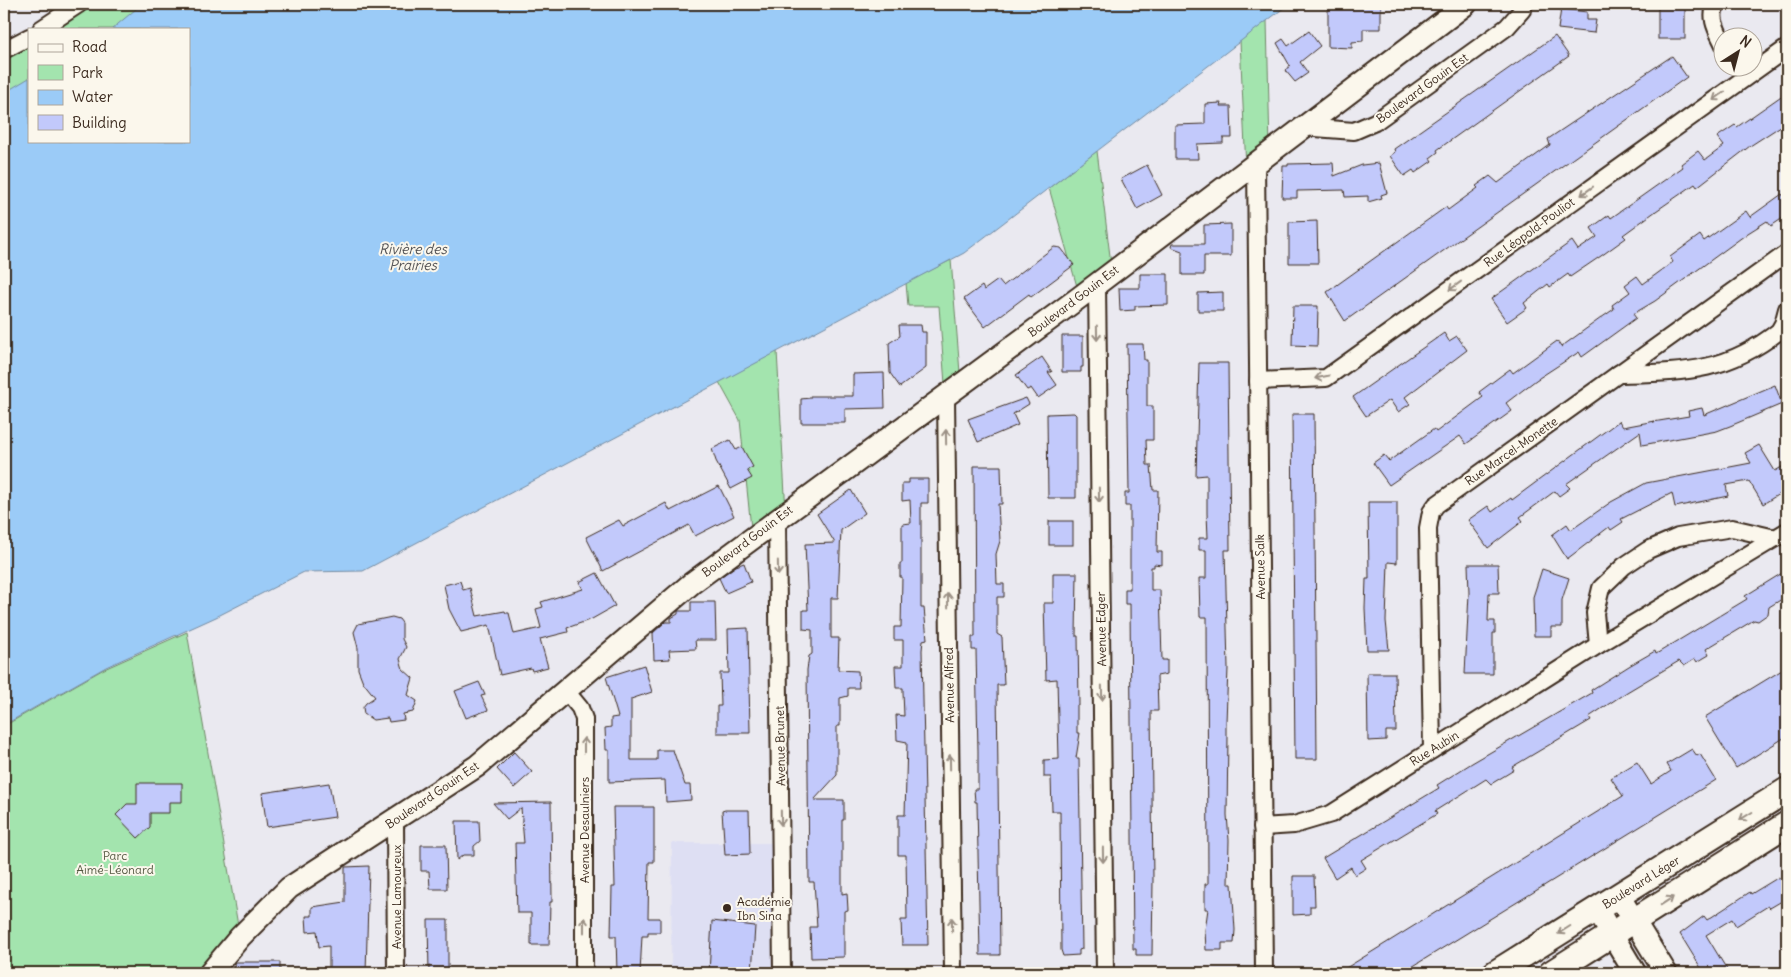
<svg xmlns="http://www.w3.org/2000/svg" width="1791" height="977" font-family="Delius,sans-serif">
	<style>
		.built { fill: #dedff3 }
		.green { fill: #a3e4ae; stroke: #6f8766 }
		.water { fill: #9bcbf7; stroke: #758ba0 }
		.building { fill: #c2c9fb; stroke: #3b2a1e }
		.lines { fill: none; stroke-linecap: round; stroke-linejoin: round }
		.minor-casing { stroke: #3b2a1e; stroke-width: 20 }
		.tertiary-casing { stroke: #3b2a1e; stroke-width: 25 }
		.secondary-casing { stroke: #3b2a1e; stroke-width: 28 }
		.minor { stroke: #fbf7ec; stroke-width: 16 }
		.tertiary { stroke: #fbf7ec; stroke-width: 21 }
		.secondary { stroke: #fbf7ec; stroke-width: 24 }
		.oneway { stroke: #9b9085 }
		.poi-dot { fill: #3b2a1e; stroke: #fbf7ec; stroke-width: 2 }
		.labels { text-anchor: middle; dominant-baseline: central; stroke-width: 4; stroke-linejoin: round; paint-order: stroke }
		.street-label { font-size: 12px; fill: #3b2a1e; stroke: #fbf7ec }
		.park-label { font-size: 12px; fill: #555842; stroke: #fbf7ec }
		.poi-label { font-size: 12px; fill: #3b2a1e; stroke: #fbf7ec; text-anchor: start }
		.water-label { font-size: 14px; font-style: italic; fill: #535254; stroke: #fbf7ec }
	</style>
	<rect width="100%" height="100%" fill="#eae9f0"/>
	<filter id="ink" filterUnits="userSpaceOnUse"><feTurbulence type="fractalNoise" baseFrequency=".02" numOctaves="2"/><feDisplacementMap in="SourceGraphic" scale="10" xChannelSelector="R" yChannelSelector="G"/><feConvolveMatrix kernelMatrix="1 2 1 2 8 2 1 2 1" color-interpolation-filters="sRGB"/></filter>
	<g filter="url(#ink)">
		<!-- built -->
		<path class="built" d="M672 843H782V973H671Z"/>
		<!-- green -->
		<g class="green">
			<path d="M85 4H173L140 29H50Z"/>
			<path d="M1267 20 1270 150 1246 169 1240 41Z"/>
			<path d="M29 41V113L4 132V55Z"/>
			<path d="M1097 151 1112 272 1080 297 1049 188Z"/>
			<path d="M951 260 961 385 946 397 939 306H908L906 283Z"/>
			<path d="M777 351 786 513 752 538 740 420 719 382Z"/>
			<path d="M187 632 240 937 209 973H4V726L102 670Z"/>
		</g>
		<!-- water -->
		<path class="water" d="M142 4H1289L964 253 363 571 304 572 216 617 106 667 4 725V93L29 78V141H189V29H112Z"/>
		<!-- building -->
		<g class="building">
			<path d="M1328 4H1381V29H1363V41L1352 42V48L1328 47Z"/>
			<rect x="1658" y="4" width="27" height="35"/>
			<path d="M1561 9 1587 12V20H1596L1594 33 1558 29Z"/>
			<path d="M1309 31 1320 46 1300 62 1308 73 1295 82 1285 70 1290 66 1277 43 1283 39 1288 46Z"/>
			<path d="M1555 36 1569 56 1437 150 1438 152 1430 158 1432 161 1415 173 1413 170 1404 176 1390 156 1395 152 1394 149Z"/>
			<path d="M1672 56 1687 77 1345 321 1327 292 1446 207 1448 210 1478 188 1476 186 1490 176 1498 183 1550 145 1548 139Z"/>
			<path d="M1787 92V122L1750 146 1697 187 1695 184 1656 211 1623 235 1626 238 1601 256 1570 277 1568 274 1550 287 1548 284 1524 303 1527 308 1507 322 1491 299 1572 241 1578 250 1597 237 1591 228 1609 215 1611 218 1683 167 1681 164 1698 151 1705 160 1724 146 1717 137 1735 125 1737 127Z"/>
			<path d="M1221 103 1220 106H1231L1232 138H1223V143L1197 144 1198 159H1175V125L1205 124V104Z"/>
			<path d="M1333 163 1334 176 1362 165 1379 163 1387 193 1381 195 1382 198 1368 202V196L1345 197 1344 190 1297 191V198H1282L1283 166H1288V164Z"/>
			<path d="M1147 165 1162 195 1137 209 1121 179Z"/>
			<path d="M1782 194 1787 201V213L1783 218 1771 226 1767 221 1748 233 1655 301 1633 314 1636 318 1582 357 1579 352 1536 380 1506 403 1512 411 1466 444 1460 436 1389 485 1373 463 1384 455 1389 461 1434 429 1436 432 1483 397 1479 392 1510 369 1513 373 1557 341 1561 347 1601 318 1614 309 1612 305 1630 292 1625 285 1637 276 1643 284 1673 262 1670 257 1700 235 1704 241 1746 211 1750 217Z"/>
			<path d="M1317 221 1318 263H1289V222Z"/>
			<path d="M1231 224V256H1204V275H1182V251L1171 247 1172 244H1204V225Z"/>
			<path d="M1054 247 1061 248 1074 265 1031 297 1029 294 985 327 964 299 982 286 984 290 998 280 1003 286Z"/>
			<path d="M1140 274H1168V305L1135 306V310L1120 311 1119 288H1140Z"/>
			<path d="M1223 292V311H1198V293Z"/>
			<path d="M1293 306H1318L1317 346 1292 345Z"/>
			<path d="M899 325H921L922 332H926V368L900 387 890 373 889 343 900 336Z"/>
			<path d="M1444 333 1449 341 1457 336 1467 350 1405 397 1410 404 1398 412 1390 400 1366 416 1353 397Z"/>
			<path d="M1062 336H1083V367H1081V372H1062Z"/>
			<path d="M1127 344H1143L1144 360H1147V406H1153V440H1146L1147 465H1151L1153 490H1158L1157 552H1162V565L1154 564V567H1151V590H1160L1162 660H1167V674L1157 676 1158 711H1151L1153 880 1152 955H1136V949H1133L1130 604H1125V589H1130V506H1125V493H1129Z"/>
			<path d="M1042 357 1052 372H1048L1057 385 1038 398 1031 388 1027 390 1016 375Z"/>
			<path d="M1199 363H1228L1230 550H1225L1228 668 1226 722V736H1228L1227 815 1229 840 1228 884H1232L1235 930 1234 943H1222V950H1206L1205 930 1208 909H1205V884H1208L1207 617H1200L1199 578H1206V550H1199V538H1208L1207 513V475L1196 476Z"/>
			<path d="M884 373 885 408 845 409V423H801V399L810 398V396H853V374Z"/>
			<path d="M1775 385 1782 404 1730 426 1717 431 1642 445 1640 432 1566 484 1570 488 1559 496 1555 491 1520 517 1523 521 1488 548 1468 520 1488 506 1492 512 1511 498 1512 500 1619 421 1623 427 1655 421 1653 422 1689 416 1688 411 1702 408 1704 415Z"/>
			<path d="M1026 398 1029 404 1013 414 1018 425 978 442 968 419Z"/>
			<path d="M1074 413 1076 415V498H1048L1047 414Z"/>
			<path d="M1292 414H1314L1317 759H1295Z"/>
			<path d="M730 440 736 450 742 447 753 467 747 470 752 478 731 489 716 461 712 449Z"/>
			<path d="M1759 445 1775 471 1787 464V489L1763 504 1749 481 1726 485 1728 496 1675 507 1672 493 1621 519 1623 522 1611 530 1609 527 1567 559 1552 535 1567 524 1571 530 1611 502 1646 483 1751 463 1745 453Z"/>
			<path d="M974 466H1001L1002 504H998L1000 541 996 554 997 584H1004V597H997V634L1002 637 1004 685H997L1000 955H980L977 802H975L974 789H978V751L976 650H972V637H975Z"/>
			<path d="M909 479H928V503H921V608H924L927 639 923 640 922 650 928 945H902L901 920H907L906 855H898V815H905L907 742 897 740 896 715 904 716 903 692V688H896L895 666H903V640H894V627H901L902 577H900V563H902V524L911 523 910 500 902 501V483H909Z"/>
			<path d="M719 486 734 516 695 536 689 525 603 571 586 537 619 520 623 526 666 503 670 511Z"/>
			<path d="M851 490 865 513 841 530 838 598H831V638H839L838 670 858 671 859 688H848V696L840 698V726H837V775L814 800H844V820H842V894L847 893 848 910 844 911V957L811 958 810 927H817L814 882H809L807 670 809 656 812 654V630L803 629V610H808L805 544 835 543 817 514Z"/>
			<path d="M1368 502H1397V563L1388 562 1386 621 1389 650H1367L1365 608 1366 579H1369Z"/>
			<rect x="1049" y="521" width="24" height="24"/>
			<path d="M744 563 751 582 726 593 719 578 736 566Z"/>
			<path d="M1468 564H1498L1499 593H1489L1488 621H1495V633H1493V674H1465L1469 593Z"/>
			<path d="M1542 569 1569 578 1562 600V627H1551V636H1534L1533 597Z"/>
			<path d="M1787 570V596L1769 607 1768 614 1758 621 1754 620 1706 649 1709 655 1697 662 1695 659 1684 666 1679 661 1627 692 1589 717 1591 720 1512 767 1514 770 1491 784 1486 779 1435 811 1437 814 1361 860 1366 868 1355 875 1351 867 1335 878 1323 858 1439 788 1437 785 1472 763 1592 693 1591 690 1629 666 1655 651 1656 654 1747 599 1745 596Z"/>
			<path d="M597 573 615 606 592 619 567 628 568 632 540 639 548 667 532 671 531 668 500 675 489 625 461 632 449 609 444 585 460 581 463 590 470 588 477 616 505 611 506 613H509L514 634 541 628 536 609 543 607 541 602 583 589 579 582Z"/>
			<path d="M1053 573H1077L1076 636H1078L1079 705H1077V733H1080L1076 758H1079L1082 949 1079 950V955L1063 956 1061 950 1060 811H1052L1051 777H1044V760L1059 759 1057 679 1046 680 1044 603H1053Z"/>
			<path d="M691 602H715L716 640H695L696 649 669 650 670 659 654 660 653 633 665 622H671V618L678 614V611H691Z"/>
			<path d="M392 617 399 619 402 623V639L406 647 400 659 403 669 413 678 408 695 417 701 413 712 403 714 404 720 389 722 388 718 373 720 364 714 363 707 366 703 375 697 363 682 358 669V648L354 632 358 624Z"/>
			<path d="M748 628 750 733H717V706H721L720 673H729L728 629Z"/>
			<path d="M644 665 652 692 631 699V760H657V750H673L685 785H690L691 800 666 802 665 780 609 782V750H606L605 728 611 727V718L618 717 606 677Z"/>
			<path d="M1787 667V736L1736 768 1705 717Z"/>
			<path d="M1367 673H1395L1396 731H1386V740L1368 741Z"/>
			<path d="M479 682 485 695 481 696 488 710 466 718 455 691Z"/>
			<path d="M1692 749 1697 756 1700 754 1716 780 1402 973H1338L1623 796 1611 778 1637 762 1651 784 1671 771 1667 764Z"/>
			<path d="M514 752 532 772 514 788 497 769Z"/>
			<path d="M137 783H182V802H169V813H150V827L138 838 116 815 127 804H137Z"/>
			<path d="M329 783 335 817 267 827 262 793Z"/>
			<path d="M551 802 552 902H550L549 945H531V913H517L515 843H524L521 808 507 819 493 803Z"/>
			<path d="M613 807H654V862H649L648 918H660V932H648V936H642L640 973H617L616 936H611L612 887H615Z"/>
			<path d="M725 810H749L750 854 725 855 722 811Z"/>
			<path d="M456 821H479L480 841 474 846V855H463L457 860Z"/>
			<path d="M421 845H446L447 889H430L429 871H421Z"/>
			<path d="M369 866 366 973H329V946L319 947 317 931 307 932 306 916H312V907L345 902V867Z"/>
			<path d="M1787 874V898L1770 908 1768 906 1736 926 1732 919 1706 935 1729 973H1704L1680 934 1704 916 1707 920 1750 892 1751 894 1779 877 1780 879Z"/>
			<path d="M1293 876H1314L1315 906H1310V914L1293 915Z"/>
			<path d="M428 920H448V973H429Z"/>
			<path d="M712 921 755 926 752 973H709Z"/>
			<path d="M235 962H280V973H234Z"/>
		</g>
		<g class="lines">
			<!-- minor casing -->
			<g class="minor-casing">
				<g id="minor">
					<path d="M1717 4C1708 17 1718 32 1724 45"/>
					<path d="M41 29 79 4"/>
					<path d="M4 50 29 37"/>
					<path d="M1302 127 1354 131 1375 122 1507 27 1522 10 1521 4"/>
					<path d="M1256 161 1264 973"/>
					<path d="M1097 284 1105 973"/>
					<path d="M1618 374C1683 372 1726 373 1779 331L1783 324 1787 309"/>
					<path d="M1258 381 1326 378 1787 48"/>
					<path d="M946 397 953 973"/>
					<path d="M777 519 782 973"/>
					<path d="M1598 645 1595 613 1601 588 1624 566 1648 550 1678 537 1732 528 1775 538"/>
					<path d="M566 691 580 708 584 719V973"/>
					<path d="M1432 750 1428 528 1431 512 1436 505 1787 253"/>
					<path d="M395 821 396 973"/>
					<path d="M1262 827 1294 825 1331 814 1598 645 1787 531"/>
				</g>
			</g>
			<!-- tertiary casing -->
			<g class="tertiary-casing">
				<g id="tertiary">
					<path d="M1619 896 1666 973"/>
					<path d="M1597 909 1635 973"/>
					<path d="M210 973 240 937 289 888 477 766 692 583 1080 297 1466 4"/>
				</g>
			</g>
			<!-- secondary casing -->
			<g class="secondary-casing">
				<g id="secondary">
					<path d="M1495 973 1787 790"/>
					<path d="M1551 973 1787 824"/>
				</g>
			</g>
			<!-- minor -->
			<use href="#minor" class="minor"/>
			<!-- tertiary -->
			<use href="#tertiary" class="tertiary"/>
			<!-- secondary -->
			<use href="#secondary" class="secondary"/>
		</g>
		<!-- one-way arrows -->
		<defs><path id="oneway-shaft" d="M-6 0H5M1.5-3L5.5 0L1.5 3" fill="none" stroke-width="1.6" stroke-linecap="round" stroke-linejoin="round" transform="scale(1.25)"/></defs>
		<g class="oneway">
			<use href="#oneway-shaft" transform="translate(1719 96) rotate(144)"/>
			<use href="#oneway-shaft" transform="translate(1587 191) rotate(144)"/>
			<use href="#oneway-shaft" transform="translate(1455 286) rotate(144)"/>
			<use href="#oneway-shaft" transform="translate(1097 333) rotate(89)"/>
			<use href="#oneway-shaft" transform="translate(1322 377) rotate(169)"/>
			<use href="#oneway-shaft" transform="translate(946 437) rotate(-91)"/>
			<use href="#oneway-shaft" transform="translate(1099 495) rotate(89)"/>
			<use href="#oneway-shaft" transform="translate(778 568) rotate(89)"/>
			<use href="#oneway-shaft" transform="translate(948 600) rotate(-91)"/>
			<use href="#oneway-shaft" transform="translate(1102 693) rotate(89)"/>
			<use href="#oneway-shaft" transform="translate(584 745) rotate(-90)"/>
			<use href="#oneway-shaft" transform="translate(950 762) rotate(-91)"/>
			<use href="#oneway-shaft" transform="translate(1746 816) rotate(148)"/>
			<use href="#oneway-shaft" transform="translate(781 818) rotate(89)"/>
			<use href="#oneway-shaft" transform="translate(1103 855) rotate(89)"/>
			<use href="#oneway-shaft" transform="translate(1667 901) rotate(-33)"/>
			<use href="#oneway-shaft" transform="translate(584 925) rotate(-90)"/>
			<use href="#oneway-shaft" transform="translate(952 925) rotate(-91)"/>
			<use href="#oneway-shaft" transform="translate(1564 930) rotate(148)"/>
		</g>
	</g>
	<!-- markers -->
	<circle class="poi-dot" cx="727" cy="908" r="5"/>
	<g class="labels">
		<!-- street labels -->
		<g class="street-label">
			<text transform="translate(1422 88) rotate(-36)">Boulevard Gouin Est</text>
			<text transform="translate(1529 232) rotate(-36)">Rue Léopold-Pouliot</text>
			<text transform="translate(1073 301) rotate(-37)">Boulevard Gouin Est</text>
			<text transform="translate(1511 451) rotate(-35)">Rue Marcel-Monette</text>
			<text transform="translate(747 541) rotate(-37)">Boulevard Gouin Est</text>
			<text transform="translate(1260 567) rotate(-91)">Avenue Salk</text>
			<text transform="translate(1101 629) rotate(-91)">Avenue Edger</text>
			<text transform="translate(949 685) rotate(-91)">Avenue Alfred</text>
			<text transform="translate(780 746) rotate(-91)">Avenue Brunet</text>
			<text transform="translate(1434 748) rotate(-32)">Rue Aubin</text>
			<text transform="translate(432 795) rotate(-34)">Boulevard Gouin Est</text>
			<text transform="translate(584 830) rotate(-90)">Avenue Desaulniers</text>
			<text transform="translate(1641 882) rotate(-32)">Boulevard Léger</text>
			<text transform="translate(396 897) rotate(-90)">Avenue Lamoureux</text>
		</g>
		<!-- park labels -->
		<g class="park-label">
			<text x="115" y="855">Parc<tspan x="115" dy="14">Aimé-Léonard</tspan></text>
		</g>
		<!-- poi labels -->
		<g class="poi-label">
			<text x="737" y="901">Académie<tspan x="737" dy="14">Ibn Sina</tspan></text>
		</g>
		<!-- water labels -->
		<g class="water-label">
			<text x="413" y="249">Rivière des<tspan x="413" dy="16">Prairies</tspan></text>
		</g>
	</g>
	<!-- margin -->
	<rect width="1791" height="977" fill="none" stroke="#fbf7ec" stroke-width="20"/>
	<rect x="10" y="10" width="1771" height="957" fill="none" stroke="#3b2a1e" stroke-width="2" filter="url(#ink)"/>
	<!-- legend -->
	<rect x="28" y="28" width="162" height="115" fill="#fbf7ec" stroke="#aea59a"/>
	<rect x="38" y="44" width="25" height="8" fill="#fbf7ec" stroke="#aea59a"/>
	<text x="72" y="52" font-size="15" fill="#3b2a1e">Road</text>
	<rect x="38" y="65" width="25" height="15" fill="#a3e4ae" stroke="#aea59a"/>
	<text x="72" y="78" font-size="15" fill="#3b2a1e">Park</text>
	<rect x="38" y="90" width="25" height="15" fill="#9bcbf7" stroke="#aea59a"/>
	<text x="72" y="102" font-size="15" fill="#3b2a1e">Water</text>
	<rect x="38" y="115" width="25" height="15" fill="#c2c9fb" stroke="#aea59a"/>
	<text x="72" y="128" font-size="15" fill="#3b2a1e">Building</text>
	<!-- north arrow -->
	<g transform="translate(1738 52) rotate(36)"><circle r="24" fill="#fbf7ec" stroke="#aea59a"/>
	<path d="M0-4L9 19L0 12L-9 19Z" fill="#3b2a1e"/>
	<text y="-8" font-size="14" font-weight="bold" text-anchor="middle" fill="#3b2a1e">N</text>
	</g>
</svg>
